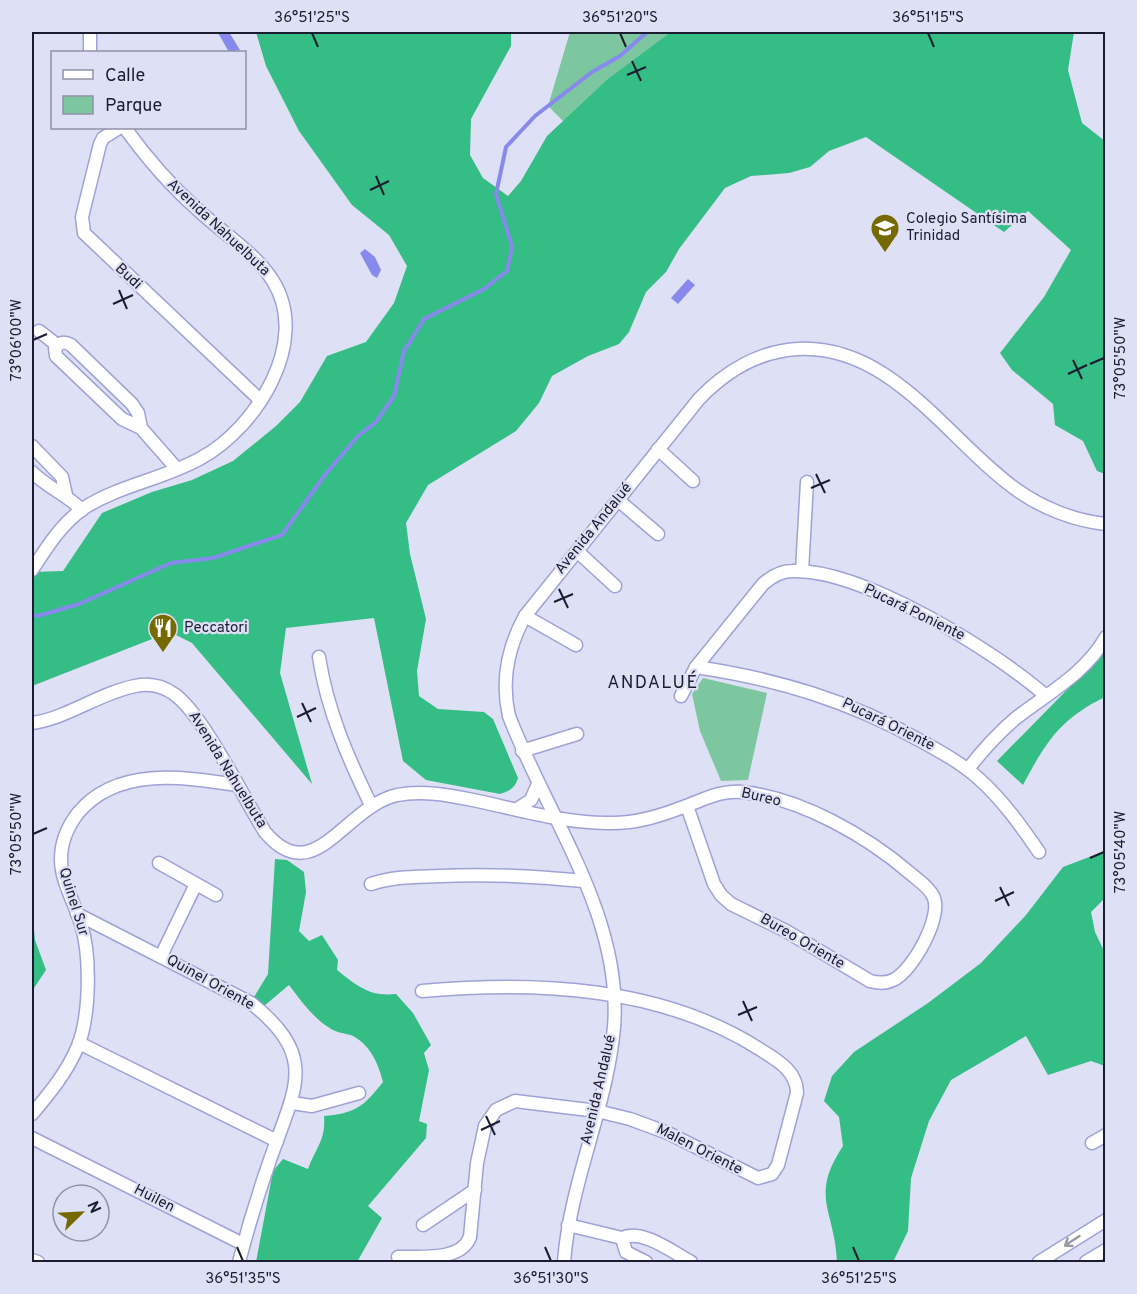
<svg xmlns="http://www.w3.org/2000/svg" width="1137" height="1294" font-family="Overpass,sans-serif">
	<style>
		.green { fill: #7cc6a0 }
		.forest { fill: #34bd84 }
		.water { fill: #878aec }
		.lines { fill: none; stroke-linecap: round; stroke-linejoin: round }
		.stream { stroke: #878aec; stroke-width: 4 }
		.minor-casing { stroke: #9ea2d6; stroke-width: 15 }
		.minor { stroke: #fff; stroke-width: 12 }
		.oneway { stroke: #9899a2 }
		.ticks { fill: none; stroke: #1b1c30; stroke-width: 2 }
		.labels { text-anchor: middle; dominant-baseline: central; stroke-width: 4.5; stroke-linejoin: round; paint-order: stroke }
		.poi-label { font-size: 15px; fill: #1b1c30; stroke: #dee0f6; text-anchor: start }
		.street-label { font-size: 15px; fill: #1b1c30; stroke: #dee0f6 }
		.quarter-label { font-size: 18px; letter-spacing: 1.5px; fill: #1b1c30; stroke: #dee0f6 }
		.neatline { fill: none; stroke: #1b1c30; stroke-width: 2 }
		.ticks-label { font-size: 15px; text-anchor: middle; fill: #1b1c30 }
	</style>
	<rect width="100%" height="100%" fill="#dee0f6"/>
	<!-- green -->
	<g class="green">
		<path d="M570 32H782L565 123 548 106Z"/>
		<path d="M703 678 767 693 748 780 721 781 700 731 692 694Z"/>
	</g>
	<!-- forest -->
	<g class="forest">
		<path d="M256 32H511V46L471 119 470 155 483 178 508 196 521 181 547 136 608 79 671 32H1074L1068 70 1082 123 1105 141V474L1097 471 1083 441 1055 425 1053 404 1012 370 1000 353 1044 297 1071 250 1028 211 1004 232 866 137 829 151 810 167 789 173 751 176 725 188 679 249 666 272 646 292 629 332 619 344 588 356 552 376 539 403 516 431 428 485 406 523 410 554 426 619 417 671 419 696 438 709 484 712 493 719 518 778C515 788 510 791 500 794L426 780 403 761 374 618 286 628 280 673 312 784 192 643 170 632 32 686V572L63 571 102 513 152 492 192 480 233 461 276 426 300 402 327 356 366 342 394 303 407 266 389 235 352 205 299 131 266 66Z"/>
		<path d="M1105 651V697C1060 719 1046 742 1023 785L997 761Z"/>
		<path d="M1105 851V898L1091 912 1095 932 1105 953V1066L1091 1061 1048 1075 1026 1036 951 1080 929 1121 911 1178 908 1231 893 1262H837C835 1210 809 1197 843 1146L839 1117 824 1101 832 1076 854 1052 928 1003 981 963 1026 915 1063 867Z"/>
		<path d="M275 859 287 860 304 872 306 892 299 931 309 941 322 935 338 960 337 970C357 986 370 997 396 994L413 1013 431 1045 424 1053 429 1070 419 1121 427 1124 426 1138 368 1206 382 1218 357 1262H256L273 1171 283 1159 308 1169C316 1147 326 1140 324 1116 356 1113 363 1107 383 1082 378 1063 371 1046 353 1036 346 1033 337 1033 331 1029 313 1018 301 1001 289 985L264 1006 254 997 268 974Z"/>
		<path d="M32 908 35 940 46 970 32 991Z"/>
	</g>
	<!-- water -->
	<g class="water">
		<path d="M229 32 240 50 229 52 218 33Z"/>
		<path d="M365 249 375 257 381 270 377 278 372 275 360 253Z"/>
		<path d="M688 279 695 285 678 304 671 298Z"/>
	</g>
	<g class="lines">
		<!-- stream -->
		<path class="stream" d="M32 615 38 616 79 604 171 563 213 558 282 535 324 476 358 436 376 422 394 396 404 351 424 319 484 289 507 271 512 247 496 194 506 147 535 116 592 72 620 56 647 32"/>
		<!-- minor casing -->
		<g class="minor-casing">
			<g id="minor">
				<path d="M90 32V52"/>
				<path d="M119 128 103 138 100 144 82 217 84 233 260 400"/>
				<path d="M39 331 57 345"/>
				<path d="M141 428 138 413 132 404 71 345C64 341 60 342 55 348L56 356 122 419 141 428 177 469"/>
				<path d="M32 446 62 477 66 495"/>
				<path d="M658 449 693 481"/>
				<path d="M32 472C48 488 66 494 82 510"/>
				<path d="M618 500 658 534"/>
				<path d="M577 551 615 586"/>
				<path d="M32 570C47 547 61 524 84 508 120 485 164 479 201 458 256 428 311 342 273 281 256 253 221 232 197 209 170 185 146 157 125 128"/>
				<path d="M802 571 807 482"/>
				<path d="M525 616 576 645"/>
				<path d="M319 657C327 710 348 758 371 805"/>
				<path d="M696 667C777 679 850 701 921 741 941 752 961 763 978 778 1002 799 1021 826 1039 852"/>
				<path d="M681 696 696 667 763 584C771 577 781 571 792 571 861 568 995 651 1046 696"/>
				<path d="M32 723C68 718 99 693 135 686 149 683 163 686 174 694 203 714 244 799 265 832 314 891 344 807 397 795 422 790 448 795 473 800 516 809 562 823 607 823 635 824 660 816 686 806 705 799 721 790 742 792 801 798 867 836 911 874 918 880 929 887 933 896 944 915 912 972 893 980 885 984 878 983 870 981L786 931 731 904 721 895 714 884 687 806"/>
				<path d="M522 751 577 734"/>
				<path d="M968 769C982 751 998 733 1016 718 1048 693 1085 674 1106 637"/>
				<path d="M517 809 531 800 538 784"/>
				<path d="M159 863 216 895"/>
				<path d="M371 884C394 876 416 877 440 876 488 874 535 876 583 881"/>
				<path d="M77 914 251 1003C319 1057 295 1088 271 1157 259 1191 248 1227 239 1262"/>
				<path d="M161 956 196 884"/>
				<path d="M79 1043 277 1141"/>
				<path d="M292 1103 312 1106 359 1093"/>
				<path d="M32 1114C50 1093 67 1072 78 1046 90 1015 91 956 81 924 75 903 61 882 61 859 61 842 68 826 78 813 117 766 184 777 237 785"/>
				<path d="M32 1138 243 1244"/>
				<path d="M1092 1143 1106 1135"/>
				<path d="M423 1225 475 1190"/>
				<path d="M568 1225 622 1238C642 1228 674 1253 691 1262"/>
				<path d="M622 1238 626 1252 646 1262"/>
				<path d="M398 1257C419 1256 461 1262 470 1237L477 1163 485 1126 496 1110 515 1101 597 1111 630 1119 668 1133 758 1178 772 1174 778 1165 797 1093C797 1071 777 1060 761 1050 662 986 536 981 422 991"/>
				<path d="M32 1260 38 1262"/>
				<path d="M564 1262C570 1182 607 1108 614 1027 623 916 547 816 509 716 501 681 508 647 525 616L699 399C725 372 759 351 798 349 892 344 949 442 1017 490 1042 508 1075 521 1106 524"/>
				<path d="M1039 1262 1106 1220"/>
				<path d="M1086 1262 1106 1250"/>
			</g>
		</g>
		<!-- minor -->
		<use href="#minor" class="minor"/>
	</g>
	<!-- one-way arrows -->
	<defs><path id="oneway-shaft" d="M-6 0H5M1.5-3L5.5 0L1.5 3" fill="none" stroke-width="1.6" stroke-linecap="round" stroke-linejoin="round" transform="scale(1.5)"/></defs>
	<use class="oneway" href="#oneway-shaft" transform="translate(1072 1241) rotate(147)"/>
	<!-- ticks -->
	<path class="ticks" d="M312 33 318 47M620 33 626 47M928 33 934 47M632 61 641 81M627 75 646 67M376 176 384 195M370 190 389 181M119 290 127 309M113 304 133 295M33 340 47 334M1073 360 1082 379M1090 364 1104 358M1068 374 1087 365M816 474 825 493M811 488 830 480M559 589 568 608M554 602 573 594M302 703 311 722M297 717 316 708M33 834 47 828M1090 858 1104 852M1000 887 1009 906M995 901 1014 892M743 1001 752 1021M738 1015 757 1007M486 1116 495 1135M481 1130 500 1121M237 1247 243 1261M545 1247 551 1261M853 1247 859 1261"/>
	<!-- icons -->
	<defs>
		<g id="school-pin" transform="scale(1.5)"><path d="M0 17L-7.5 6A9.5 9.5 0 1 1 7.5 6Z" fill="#766900" stroke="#dee0f6"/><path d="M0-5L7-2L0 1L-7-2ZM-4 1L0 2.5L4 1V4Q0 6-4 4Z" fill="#fff"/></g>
		<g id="restaurant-pin" transform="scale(1.5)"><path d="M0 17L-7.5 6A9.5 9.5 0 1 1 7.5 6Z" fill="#766900" stroke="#dee0f6"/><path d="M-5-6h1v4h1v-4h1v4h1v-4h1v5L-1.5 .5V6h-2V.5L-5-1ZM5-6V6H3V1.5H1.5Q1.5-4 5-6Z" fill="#fff"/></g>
	</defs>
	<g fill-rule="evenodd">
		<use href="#school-pin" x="885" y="228"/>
		<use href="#restaurant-pin" x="163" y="628"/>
	</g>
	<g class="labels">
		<!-- poi labels -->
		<g class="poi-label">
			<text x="906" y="219">Colegio Santísima<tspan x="906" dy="17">Trinidad</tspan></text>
			<text x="184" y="628">Peccatori</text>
		</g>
		<!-- street labels -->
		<g class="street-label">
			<text transform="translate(218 228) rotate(43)">Avenida Nahuelbuta</text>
			<text transform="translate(128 277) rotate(43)">Budi</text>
			<text transform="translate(594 529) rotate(-51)">Avenida Andalué</text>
			<text transform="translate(914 613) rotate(26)">Pucará Poniente</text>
			<text transform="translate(888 725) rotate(26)">Pucará Oriente</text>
			<text transform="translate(227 770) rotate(58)">Avenida Nahuelbuta</text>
			<text transform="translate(761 798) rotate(13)">Bureo</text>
			<text transform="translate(73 902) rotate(73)">Quinel Sur</text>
			<text transform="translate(802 942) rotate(30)">Bureo Oriente</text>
			<text transform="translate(210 983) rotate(29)">Quinel Oriente</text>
			<text transform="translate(599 1090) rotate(-77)">Avenida Andalué</text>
			<text transform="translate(699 1150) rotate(27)">Malen Oriente</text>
			<text transform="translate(154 1199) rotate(27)">Huilen</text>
		</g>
		<!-- quarter labels -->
		<g class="quarter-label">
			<text x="653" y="683">ANDALUÉ</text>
		</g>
	</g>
	<!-- border -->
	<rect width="1137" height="1294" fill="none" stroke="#dee0f6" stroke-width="66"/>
	<!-- legend -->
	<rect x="51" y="51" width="195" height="78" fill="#dee0f6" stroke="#9092a7" stroke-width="1.5"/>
	<rect x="63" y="70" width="30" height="9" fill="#ffffff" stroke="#9092a7" stroke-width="1.5"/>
	<text x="105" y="81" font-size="18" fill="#1b1c30">Calle</text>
	<rect x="63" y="96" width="30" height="18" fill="#7cc6a0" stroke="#9092a7" stroke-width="1.5"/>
	<text x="105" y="111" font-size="18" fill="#1b1c30">Parque</text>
	<!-- north arrow -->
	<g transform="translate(81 1213) rotate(66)"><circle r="28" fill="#dee0f6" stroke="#9092a7" stroke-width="1.5"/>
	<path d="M0-4.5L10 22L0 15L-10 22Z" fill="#766900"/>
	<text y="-9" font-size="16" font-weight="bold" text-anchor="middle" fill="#1b1c30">N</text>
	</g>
	<rect x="33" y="33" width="1071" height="1228" class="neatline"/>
	<g class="ticks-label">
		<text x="312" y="22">36°51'25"S</text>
		<text x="620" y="22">36°51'20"S</text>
		<text x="928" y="22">36°51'15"S</text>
		<text transform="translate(16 340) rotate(-90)" y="5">73°06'00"W</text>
		<text transform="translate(1120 358) rotate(-90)" y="5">73°05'50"W</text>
		<text transform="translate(16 834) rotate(-90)" y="5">73°05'50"W</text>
		<text transform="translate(1120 852) rotate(-90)" y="5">73°05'40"W</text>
		<text x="243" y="1283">36°51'35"S</text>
		<text x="551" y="1283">36°51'30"S</text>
		<text x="859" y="1283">36°51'25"S</text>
	</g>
</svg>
